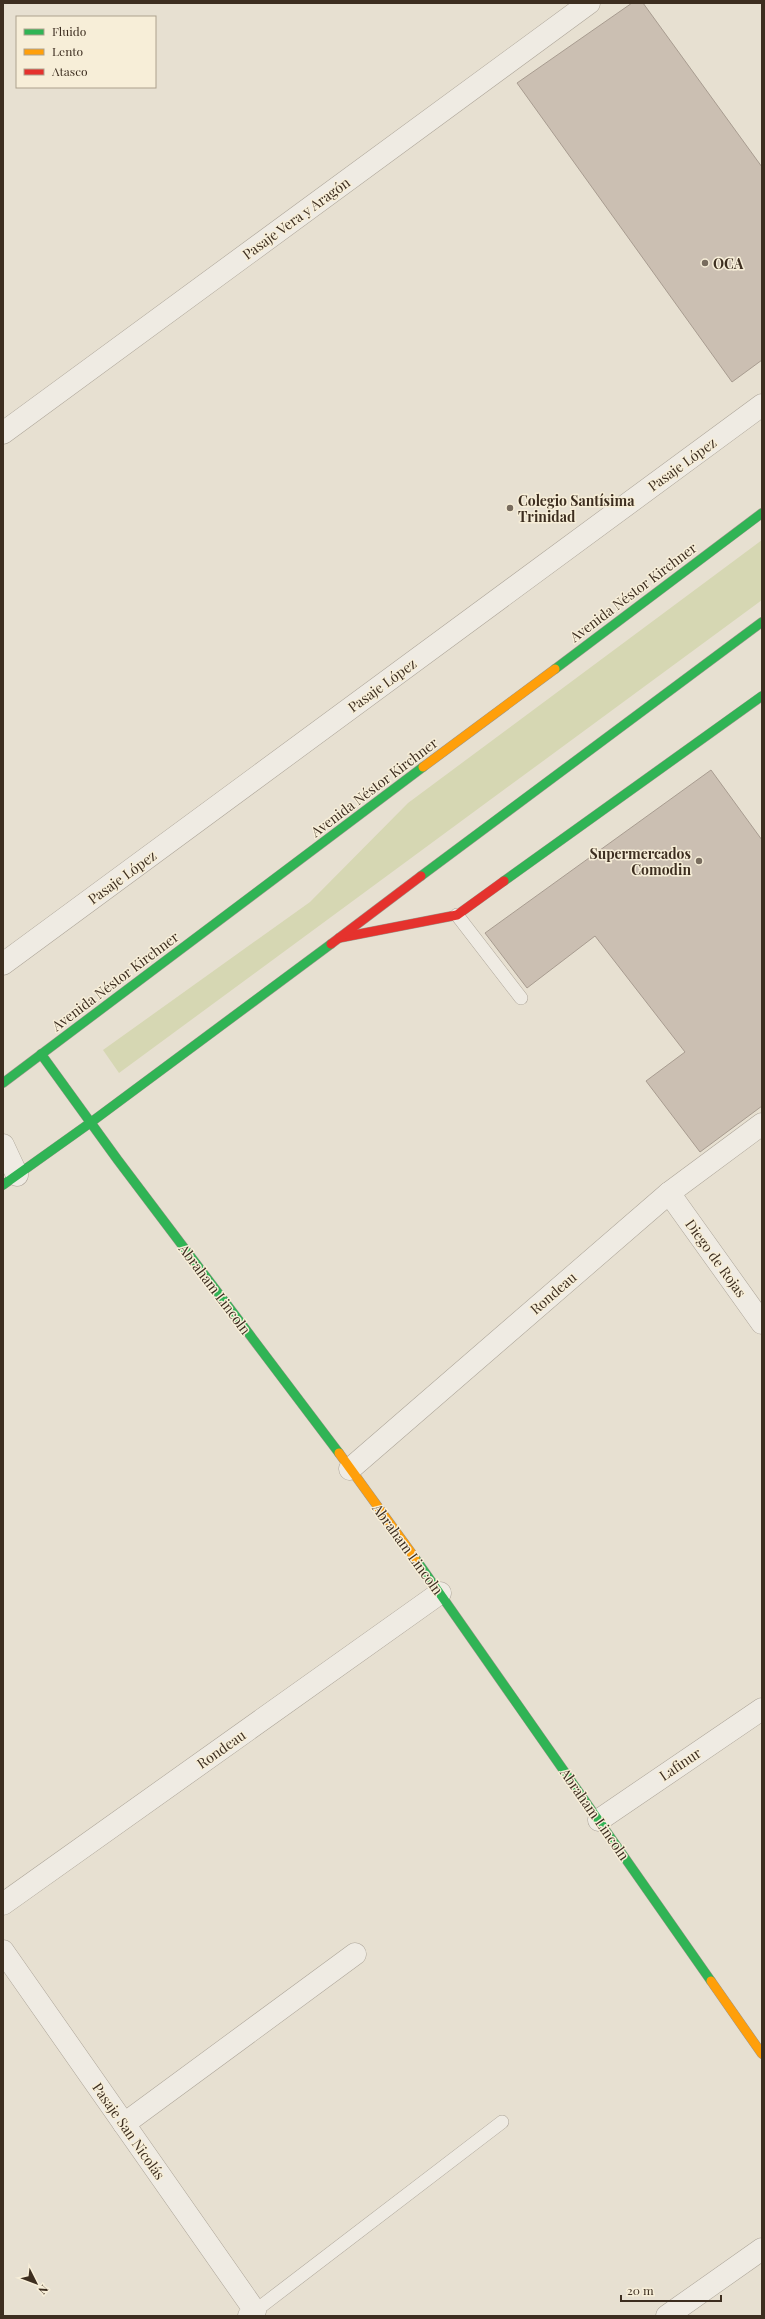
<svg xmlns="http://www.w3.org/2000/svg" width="765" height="2319" font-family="'Playfair Display',serif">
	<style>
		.green { fill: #d6d7b3 }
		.building { fill: #cbbfb2; stroke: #a89c90 }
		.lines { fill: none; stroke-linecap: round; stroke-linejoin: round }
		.lane-casing { stroke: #ada599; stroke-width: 14 }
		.street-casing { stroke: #ada599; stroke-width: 23 }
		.fast-casing { stroke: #9c958a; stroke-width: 10 }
		.slow-casing { stroke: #9c958a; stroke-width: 10 }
		.jam-casing { stroke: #9c958a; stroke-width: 10 }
		.lane { stroke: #efebe3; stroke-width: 13 }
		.street { stroke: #efebe3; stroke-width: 22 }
		.fast { stroke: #30b455; stroke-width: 9 }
		.slow { stroke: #ff9f0a; stroke-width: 9 }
		.jam { stroke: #e5322d; stroke-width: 9 }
		.poi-dot { fill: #786c5e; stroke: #f7eed8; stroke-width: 1.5 }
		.labels { text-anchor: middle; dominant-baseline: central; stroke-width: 3; stroke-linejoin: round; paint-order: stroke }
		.street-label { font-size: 14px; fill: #3d2e20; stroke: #f7eed8 }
		.poi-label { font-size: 14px; font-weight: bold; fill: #3d2e20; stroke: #f7eed8; text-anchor: start }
	</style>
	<rect width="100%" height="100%" fill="#e7e0d1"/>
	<!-- green -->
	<path class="green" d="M762 540V600L119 1073 103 1050 310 902 408 803Z"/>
	<!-- building -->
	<g class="building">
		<path d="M632 3H643L762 167V360L732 382 517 83Z"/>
		<path d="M711 770 762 840V1106L700 1152 646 1081 685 1052 595 936 527 988 485 933Z"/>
	</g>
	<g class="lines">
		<!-- lane casing -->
		<g class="lane-casing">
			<g id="lane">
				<path d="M457 915 521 998"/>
				<path d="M255 2311 502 2122"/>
			</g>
		</g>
		<!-- street casing -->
		<g class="street-casing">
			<g id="street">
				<path d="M3 433 589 3"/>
				<path d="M3 964 762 405"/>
				<path d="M3 1145 17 1175"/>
				<path d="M669 1193 762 1323"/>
				<path d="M350 1469 669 1193 762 1124"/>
				<path d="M599 1820 762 1709"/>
				<path d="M3 1904 440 1593"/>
				<path d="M3 1951 255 2311 249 2316"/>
				<path d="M124 2124 355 1954"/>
				<path d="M667 2316 762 2249"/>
			</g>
		</g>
		<!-- fast casing -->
		<g class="fast-casing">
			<g id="fast">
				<path d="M555 669 762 513"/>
				<path d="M421 876 762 622"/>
				<path d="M504 881 762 696"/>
				<path d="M41 1054 117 1159 339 1453"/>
				<path d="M3 1083 423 767"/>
				<path d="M3 1185 90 1123 331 944"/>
				<path d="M415 1558 711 1981"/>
			</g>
		</g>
		<!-- slow casing -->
		<g class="slow-casing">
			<g id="slow">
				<path d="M423 767 555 669"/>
				<path d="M339 1453 415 1558"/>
				<path d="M711 1981 762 2054"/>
			</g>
		</g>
		<!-- jam casing -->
		<g class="jam-casing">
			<g id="jam">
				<path d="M339 938 457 915 504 881"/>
				<path d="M331 944 421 876"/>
			</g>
		</g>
		<!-- lane -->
		<use href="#lane" class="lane"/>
		<!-- street -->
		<use href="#street" class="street"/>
		<!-- fast -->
		<use href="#fast" class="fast"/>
		<!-- slow -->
		<use href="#slow" class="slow"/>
		<!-- jam -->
		<use href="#jam" class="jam"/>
	</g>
	<!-- markers -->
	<g class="poi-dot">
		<circle cx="705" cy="263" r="4"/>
		<circle cx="510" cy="508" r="4"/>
		<circle cx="699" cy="861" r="4"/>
	</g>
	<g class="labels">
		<!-- street labels -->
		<g class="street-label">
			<text transform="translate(296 218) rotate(-36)">Pasaje Vera y Aragón</text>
			<text transform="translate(682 464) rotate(-36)">Pasaje López</text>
			<text transform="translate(633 592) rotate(-37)">Avenida Néstor Kirchner</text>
			<text transform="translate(382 685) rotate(-36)">Pasaje López</text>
			<text transform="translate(374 787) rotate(-37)">Avenida Néstor Kirchner</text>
			<text transform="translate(122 877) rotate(-36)">Pasaje López</text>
			<text transform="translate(115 981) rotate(-37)">Avenida Néstor Kirchner</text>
			<text transform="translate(716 1258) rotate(54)">Diego de Rojas</text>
			<text transform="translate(215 1289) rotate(53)">Abraham Lincoln</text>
			<text transform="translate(553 1293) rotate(-41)">Rondeau</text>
			<text transform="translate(408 1549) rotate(54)">Abraham Lincoln</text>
			<text transform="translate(221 1749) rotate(-35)">Rondeau</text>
			<text transform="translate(680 1764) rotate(-34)">Lafinur</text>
			<text transform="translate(595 1814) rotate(55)">Abraham Lincoln</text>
			<text transform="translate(129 2131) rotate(55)">Pasaje San Nicolás</text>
		</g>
		<!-- poi labels -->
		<g class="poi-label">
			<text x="713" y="263">OCA</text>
			<text x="518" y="500">Colegio Santísima<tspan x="518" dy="16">Trinidad</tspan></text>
			<text x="691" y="853" text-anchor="end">Supermercados<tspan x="691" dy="16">Comodin</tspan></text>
		</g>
	</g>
	<!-- border -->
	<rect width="765" height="2319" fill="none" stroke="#3d2e20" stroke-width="8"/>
	<!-- legend -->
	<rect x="16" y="16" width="140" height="72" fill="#f7eed8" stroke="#ada18e"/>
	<rect x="24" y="29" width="20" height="6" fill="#30b455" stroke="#ada18e"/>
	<text x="52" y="36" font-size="12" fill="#3d2e20">Fluido</text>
	<rect x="24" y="49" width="20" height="6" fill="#ff9f0a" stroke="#ada18e"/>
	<text x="52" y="56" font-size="12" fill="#3d2e20">Lento</text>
	<rect x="24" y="69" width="20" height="6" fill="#e5322d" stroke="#ada18e"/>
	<text x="52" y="76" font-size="12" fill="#3d2e20">Atasco</text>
	<!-- north arrow -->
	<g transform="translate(36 2283) rotate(132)" stroke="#f7eed8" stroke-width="3" paint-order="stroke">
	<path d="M0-3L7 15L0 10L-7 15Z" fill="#3d2e20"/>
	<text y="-6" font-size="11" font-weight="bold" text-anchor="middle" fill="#3d2e20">N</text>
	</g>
	<!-- scale -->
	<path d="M621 2295v6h100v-6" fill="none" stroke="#3d2e20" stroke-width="2"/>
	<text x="627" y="2295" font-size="12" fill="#3d2e20" stroke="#f7eed8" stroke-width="3" paint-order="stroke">20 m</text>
</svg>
